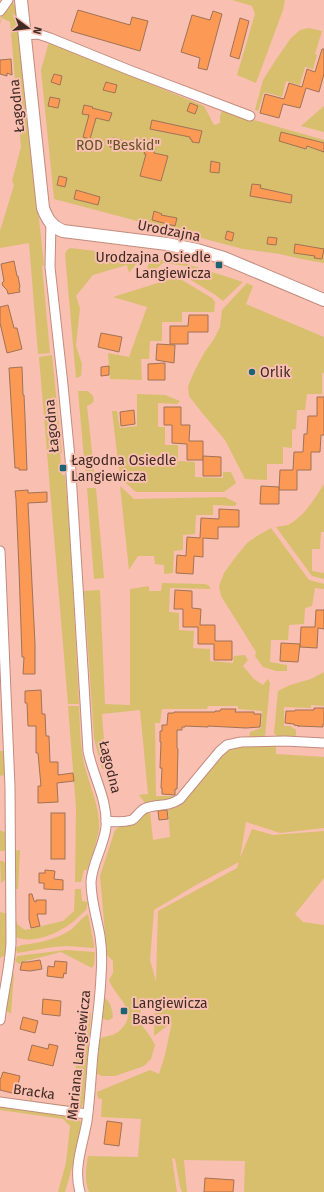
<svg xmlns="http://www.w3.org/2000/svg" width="324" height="1192" font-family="'Fira Sans',sans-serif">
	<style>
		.green { fill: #d7bf6e; fill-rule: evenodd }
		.building { fill: #fc9954; stroke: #a07356 }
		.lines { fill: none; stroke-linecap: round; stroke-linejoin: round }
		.minor-casing { stroke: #c38b7e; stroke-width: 11 }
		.tertiary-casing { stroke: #c38b7e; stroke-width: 14 }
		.minor { stroke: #fff; stroke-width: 9 }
		.tertiary { stroke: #fff; stroke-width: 12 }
		.poi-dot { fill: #1c6473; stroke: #f9bfb1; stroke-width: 1.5 }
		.labels { text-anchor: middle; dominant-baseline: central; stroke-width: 4; stroke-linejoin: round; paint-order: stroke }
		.street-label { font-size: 14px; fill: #402a24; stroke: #f9bfb1 }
		.park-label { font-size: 14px; fill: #615322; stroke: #f9bfb1 }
		.poi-label { font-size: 14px; fill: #402a24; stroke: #f9bfb1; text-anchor: start }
	</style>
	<rect width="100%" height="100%" fill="#f9bfb1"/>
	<!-- green -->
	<g class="green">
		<path d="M232 0H285L283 10 256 83 237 75 255 14 252 6Z"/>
		<path d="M11 3H13L16 6 44 265 42 266 50 353 38 354 29 243 0 248V231L14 185 12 181 21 147 10 22 2 18 0 25C0 17 5 9 11 3Z"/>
		<path d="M309 28 322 31 315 54 317 55 313 69 305 67 300 85 286 81 282 97 264 92 258 111 255 110 263 80 277 58 291 38 300 30Z"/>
		<path d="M49 42 204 106 214 125 220 123V116L222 111 324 140V263L301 259 280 254 243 249 54 199 41 70Z"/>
		<path d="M324 106V132L301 126Z"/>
		<path d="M70 248 138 256 136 264 129 273 127 265 93 275 76 296 80 308 76 346 82 364 81 376 76 378 65 254 67 250Z"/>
		<path d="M150 258 187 264 243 282 223 301 214 294 186 277 187 266 163 263 153 272H150L147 269Z"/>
		<path d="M177 277 212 298 215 302 214 312H182V322H162V341H150L149 359H141L142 380 110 379 108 353 129 357 147 307 113 297Z"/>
		<path d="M247 283 253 286 246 304 324 337V373H322V394H307L305 410H297L296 429 292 430V448L283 447V464H267V480L245 479 225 440 203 414 189 396 188 386 194 372 204 353 214 339 220 327 222 310Z"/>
		<path d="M52 355 62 453H60L62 475H65L70 535 79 704H68L39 357Z"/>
		<path d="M78 391H88L93 396 94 401 91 404 87 406 95 479 86 480Z"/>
		<path d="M137 394 165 395 180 401 177 404 158 403V427H165V445H178V461L195 462V477L223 478V472H231L236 483 224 492H136L120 478 112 411H117L120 428 137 426Z"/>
		<path d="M324 484V532H321L320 549H312V571L324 573V579L312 576 276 527C280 526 285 526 288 525 305 516 315 498 324 484Z"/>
		<path d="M120 486 134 499 225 497 237 503 235 506 213 505V515H196L195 534 183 535V550L174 551 173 573 164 574V565L155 564 154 556H138L129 570Z"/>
		<path d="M87 488H96L104 578 94 579Z"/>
		<path d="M271 528 309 580 324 584V589L315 588 312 606 305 608 304 624 289 625 288 640H271L270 662 287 665V671H276L263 667 255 656 256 652 221 596 219 586 224 573 234 559 247 543 257 536Z"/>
		<path d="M162 583 204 584 208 585 211 589 170 588 169 612 179 613V630L194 631 193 648 210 649V661L233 663 234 656 245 655 248 660 243 666 254 679 263 685 268 679 270 683 265 736 263 739 249 738 250 732 261 728 262 711 238 709V706H208L207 709H162L160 723H155L156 796H176L171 801 145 803 139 795 148 794 140 710 102 714 106 769H102L94 738 84 591 100 590 105 704 130 705V589L149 586V591H161Z"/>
		<path d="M324 672V706L311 705V708L284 707V726H290L296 730V737L279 738 274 733 278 691 290 685 311 679Z"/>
		<path d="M68 706H79C80 726 80 747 85 767 90 787 100 807 99 829 97 843 91 857 87 870H84L81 882H75L76 808Z"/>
		<path d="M241 746H276V754L324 757V828L280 833 246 822 240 858 252 829 273 835 324 831V878L295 914 303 922 324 925V1192H244L245 1161 184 1160 187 1192H182L180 1187 175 1159 172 1158 177 1192H89C84 1180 86 1169 88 1156L138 1157 141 1119 101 1117 102 1099 98 1098 97 1092 150 1070 159 1074 165 1055 172 1022 154 1036 155 1001 154 1003 141 1010C137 1024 143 1025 150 1036 152 1039 153 1042 155 1045L151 1059 144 1066 115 1076H102L95 1073 99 1040C104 1035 111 1037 116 1033 119 1032 121 1029 123 1027 138 1010 114 995 109 980L113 973V961L107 955 100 876 115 830 122 825H133L145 814 150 812 153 840 170 837 168 810 179 806 187 798 215 761 225 751ZM239 862 237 868 158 911 156 982 150 960 154 910 196 885Z"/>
		<path d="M0 751H4L5 775 0 776Z"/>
		<path d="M0 830 6 833V849L4 851H0Z"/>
		<path d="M20 850 18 889H15L14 851Z"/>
		<path d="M0 861H3L6 864V879L1 883Z"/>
		<path d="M75 889H81L82 901 88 902 86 910C79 916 72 924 64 928 49 937 31 943 15 937V923L17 921V924L25 930 63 921 74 911Z"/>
		<path d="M0 912 7 914 6 952 5 955 0 958Z"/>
		<path d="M88 914 94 945V948L68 946 53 947 17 953V951H14C17 944 24 945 30 944 44 942 61 937 72 929 77 924 82 918 88 914Z"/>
		<path d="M66 950 94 952 95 953 94 965 92 968 61 952 22 962 20 964 16 962 15 959H16L17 956Z"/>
		<path d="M14 973 11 1014 7 1011 5 1007 11 976Z"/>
		<path d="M105 998C111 1002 112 1010 113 1017 110 1021 106 1021 102 1018L101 1016 104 999Z"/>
		<path d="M88 1013H91L84 1098 82 1107 78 1108 31 1102 29 1095 32 1096V1101L72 1106 79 1036 86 1034Z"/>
		<path d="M0 1105 75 1116 81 1122C78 1146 72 1169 65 1192H58L66 1163 70 1126 63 1119 0 1110Z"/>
	</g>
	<!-- building -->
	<g class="building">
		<path d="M78 10 130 25 132 17 148 21 140 51 71 31Z"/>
		<path d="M213 11 222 14 207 70 198 68 200 58 181 52 192 15 210 20Z"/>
		<path d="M240 18 249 21 239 59 230 56Z"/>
		<path d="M322 49H324V74L319 92 306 88 300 108 283 104 279 118 260 113 265 94 284 99 289 83 302 87 307 69 315 72Z"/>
		<path d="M11 59 12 75 7 73V76L0 74V60Z"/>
		<path d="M54 74 62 76 60 85 51 82Z"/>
		<path d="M106 82 117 85 115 93 103 90Z"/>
		<path d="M50 97 60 99 58 108 48 106Z"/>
		<path d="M190 103 198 106 195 114 187 111Z"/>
		<path d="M84 105 93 107 92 108 112 113 109 121 96 118 90 139 83 137 89 115 82 114Z"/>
		<path d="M152 120 202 131 199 143 192 142V140L190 139V137L150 129Z"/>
		<path d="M281 132 324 143V152L307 146 306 149 279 141Z"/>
		<path d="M113 138 121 140 119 149 110 147Z"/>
		<path d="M146 146 155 148 154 153 168 156 161 181 140 176 146 154H144Z"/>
		<path d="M211 161 220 163 219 173 210 172Z"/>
		<path d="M59 176 67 178 65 187 57 185Z"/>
		<path d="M252 184 261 185 260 188 292 195 291 203 250 196Z"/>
		<path d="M76 190 100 197 98 205 74 199Z"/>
		<path d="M154 211 162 214 161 215 177 218 175 226 152 220Z"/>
		<path d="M227 231 234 233 232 241 225 239Z"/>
		<path d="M268 237 277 238 276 245 267 244Z"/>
		<path d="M295 244 324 249 322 259 314 258 315 256 294 253Z"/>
		<path d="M14 261 17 276H18L20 287 19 288 20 292 8 294 7 290 3 286 2 283 4 281 1 264Z"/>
		<path d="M8 305 14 328H17L22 349 7 353 0 323V307Z"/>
		<path d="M189 315H208V332H188V344H170V326H188Z"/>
		<path d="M101 333 122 337 119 352 98 347Z"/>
		<path d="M157 344 175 345 174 363 156 360Z"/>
		<path d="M165 363V380H148V364Z"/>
		<path d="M109 366V375L101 376V367Z"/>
		<path d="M22 367 23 395H24L25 417 27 470H19V468H15L9 368Z"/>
		<path d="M317 397H324V435H321L320 452H311V470H297V490H279L280 470H293L294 452H303L304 434H307L308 416H317Z"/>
		<path d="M164 407H181V425H190L189 441H203V460H187V444L172 443V425H164Z"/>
		<path d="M134 410 135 424 121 426 120 412Z"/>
		<path d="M203 456 221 457V476H203Z"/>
		<path d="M261 486 279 487V504H260Z"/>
		<path d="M28 490V493L47 492V502L28 503 35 644V674H23L24 657H22L19 569 16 499 15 491Z"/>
		<path d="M219 509 239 510V527H218V539L203 538V557L194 556 193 574 176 573 177 555 186 556 187 537 200 538 201 518 219 519Z"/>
		<path d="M175 590 192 591V608L201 609 200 625H215V641H232V660H214V644H198V627H183V609H174Z"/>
		<path d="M316 610H324V629L318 628 317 648 300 647 301 627H315Z"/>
		<path d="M281 643 300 644 298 662 280 661Z"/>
		<path d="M41 690 42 714H45L46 736H49L50 762H58V775L73 773 74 781 57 783 58 802 38 803V786H41L38 753H36V726H28L27 703H25V691Z"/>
		<path d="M314 708H324V724H323V727L298 726H299L294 725V724L285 723 286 711H295V710H314Z"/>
		<path d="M221 709H236L235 712H254V714H261L260 727 246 728 208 726V727L185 726V727H182V730H177V748L178 749 177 789H175V795L162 794V788H161L162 768H160L161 742H160V731H162V725H167L168 713H174V712H215V711H220Z"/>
		<path d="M167 810 168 819 159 820 158 811Z"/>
		<rect x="51" y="813" width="14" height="46"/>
		<path d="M45 870 55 871 54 879 63 880V890L44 889V883H39V873H45Z"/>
		<path d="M29 894H32L34 901 36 902V900H46V914H37L40 926 31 928 29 919Z"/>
		<path d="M40 960 42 969 30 971 20 970 22 962H28Z"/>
		<path d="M55 961 67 962 66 974 64 973 63 978 47 976 48 966 54 967Z"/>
		<path d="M43 999 61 1001 60 1016 42 1014Z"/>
		<path d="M23 1017 38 1021 35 1033 20 1029Z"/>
		<path d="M49 1044 58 1046 53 1066 28 1060 32 1045 48 1049Z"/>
		<path d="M3 1072 20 1076 16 1094 0 1090V1079L1 1078Z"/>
		<path d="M107 1121 122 1123 119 1146 104 1144Z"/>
		<path d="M205 1178 234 1180 233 1192H204Z"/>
	</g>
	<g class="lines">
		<!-- minor casing -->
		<g class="minor-casing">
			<g id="minor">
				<path d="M0 11 8 0"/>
				<path d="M25 35 38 34 50 38 129 70 250 116"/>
				<path d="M51 223 50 267 63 385 70 458 78 586 88 751C93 776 108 800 106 827 104 846 92 863 91 882 91 901 97 918 100 936 102 949 102 963 101 976 100 1002 96 1028 93 1054 91 1076 90 1099 87 1121 83 1144 73 1168 80 1192"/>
				<path d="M0 551 10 787 11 942C10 968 3 994 0 1020"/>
				<path d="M106 821C113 822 125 822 132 820 137 817 140 810 146 808 159 803 166 808 180 799L219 752 227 745 241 742 285 741 324 743"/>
				<path d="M0 1102 87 1114"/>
			</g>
		</g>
		<!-- tertiary casing -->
		<g class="tertiary-casing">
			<path id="tertiary" d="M21 0 43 208C47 219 52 227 63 231L167 244 197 250 224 258 324 300"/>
		</g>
		<!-- minor -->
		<use href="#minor" class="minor"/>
		<!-- tertiary -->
		<use href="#tertiary" class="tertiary"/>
	</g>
	<!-- markers -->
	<g class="poi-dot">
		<rect x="215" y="261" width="8" height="8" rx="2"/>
		<circle cx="252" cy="372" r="4"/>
		<rect x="59" y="464" width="8" height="8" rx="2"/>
		<rect x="120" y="1007" width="8" height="8" rx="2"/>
	</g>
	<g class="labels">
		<!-- street labels -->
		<g class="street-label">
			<text transform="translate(17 106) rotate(-96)">Łagodna</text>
			<text transform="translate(169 231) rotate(11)">Urodzajna</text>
			<text transform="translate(52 426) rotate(-95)">Łagodna</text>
			<text transform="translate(110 767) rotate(76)">Łagodna</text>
			<text transform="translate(79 1055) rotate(-84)">Mariana Langiewicza</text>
			<text transform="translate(34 1092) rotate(8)">Bracka</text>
		</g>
		<!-- park labels -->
		<g class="park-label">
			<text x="118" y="145">ROD "Beskid"</text>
		</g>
		<!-- poi labels -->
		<g class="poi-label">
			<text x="211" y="257" text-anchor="end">Urodzajna Osiedle<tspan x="211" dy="16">Langiewicza</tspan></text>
			<text x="260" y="372">Orlik</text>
			<text x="71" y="460">Łagodna Osiedle<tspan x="71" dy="16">Langiewicza</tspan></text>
			<text x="132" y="1003">Langiewicza<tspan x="132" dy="16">Basen</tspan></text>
		</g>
	</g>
	<!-- north arrow -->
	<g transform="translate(28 28) rotate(105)" stroke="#f9bfb1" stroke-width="3" paint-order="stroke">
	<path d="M0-3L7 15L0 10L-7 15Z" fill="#402a24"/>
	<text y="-6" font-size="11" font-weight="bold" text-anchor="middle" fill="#402a24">N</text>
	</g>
</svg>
